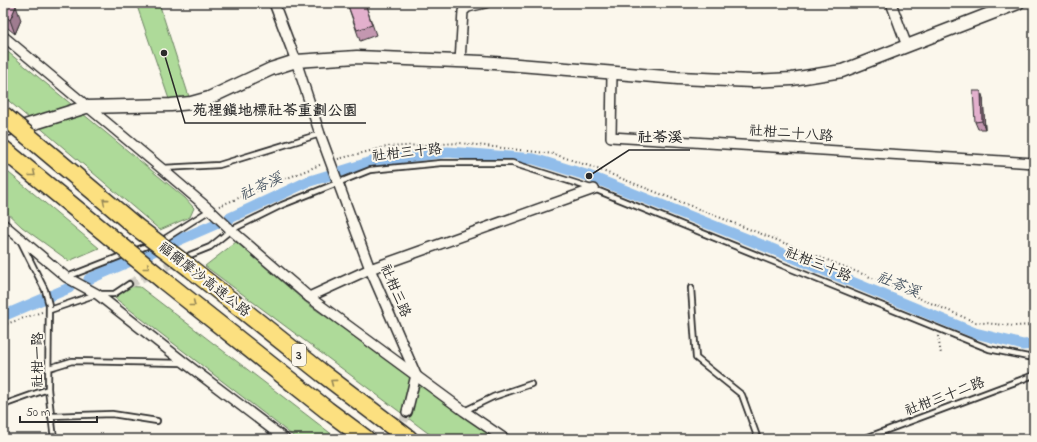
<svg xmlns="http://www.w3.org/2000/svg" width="1037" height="442" font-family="'Indie Flower','LXGW WenKai TC',sans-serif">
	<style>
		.green { fill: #aeda99; stroke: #6c8262 }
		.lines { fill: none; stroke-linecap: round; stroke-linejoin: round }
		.canal { stroke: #91bdea; stroke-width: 11 }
		.minor-tunnel { stroke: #d1cec5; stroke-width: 9; stroke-dasharray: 9 4.5; stroke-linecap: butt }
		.service-casing { stroke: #2b2b2b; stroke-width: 8 }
		.minor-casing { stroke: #2b2b2b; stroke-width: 12 }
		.tertiary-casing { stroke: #2b2b2b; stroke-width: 15 }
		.motorway-casing { stroke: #2b2b2b; stroke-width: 20 }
		.path { stroke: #2b2b2b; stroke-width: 2; stroke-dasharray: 1 3; stroke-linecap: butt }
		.service { stroke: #fbf7ec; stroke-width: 4.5 }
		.minor { stroke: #fbf7ec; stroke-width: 9 }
		.tertiary { stroke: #fbf7ec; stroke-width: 12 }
		.motorway { stroke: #fce080; stroke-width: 17 }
		.motorway-bridge-casing { stroke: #2b2b2b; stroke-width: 20; stroke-linecap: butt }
		.motorway-bridge { stroke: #fce080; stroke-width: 17 }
		.wall { fill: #c397b0; stroke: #2b2b2b }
		.shaded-wall { fill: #9f7b90; stroke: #2b2b2b }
		.building { fill: #e3b0cd; stroke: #2b2b2b }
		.oneway { stroke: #948656 }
		.labels { text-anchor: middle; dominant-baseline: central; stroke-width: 4; stroke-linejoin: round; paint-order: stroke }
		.shield { fill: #fbf7ec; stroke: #696865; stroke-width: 1 }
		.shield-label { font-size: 13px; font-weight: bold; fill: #2b2b2b }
		.street-label { font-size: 14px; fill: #2b2b2b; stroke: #fbf7ec }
		.water-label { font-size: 15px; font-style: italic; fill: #4a5764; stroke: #fbf7ec }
		.leader { fill: none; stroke: #2b2b2b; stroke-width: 1.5 }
		.callout-dot { fill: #2b2b2b; stroke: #fbf7ec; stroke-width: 1.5 }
		.callout-label { font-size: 15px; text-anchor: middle; font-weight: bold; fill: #2b2b2b; stroke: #fbf7ec; stroke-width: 4; stroke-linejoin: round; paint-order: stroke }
	</style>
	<rect width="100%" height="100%" fill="#fbf7ec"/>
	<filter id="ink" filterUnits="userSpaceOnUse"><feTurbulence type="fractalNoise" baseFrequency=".025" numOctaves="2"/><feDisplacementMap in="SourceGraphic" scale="8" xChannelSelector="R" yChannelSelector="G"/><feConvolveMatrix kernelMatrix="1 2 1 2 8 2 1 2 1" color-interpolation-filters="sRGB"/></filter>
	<g filter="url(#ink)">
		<!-- green -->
		<g class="green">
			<path d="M136 3H159L191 103 171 105Z"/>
			<path d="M3 48 185 198 194 208 190 217 160 230 3 96Z"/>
			<path d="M3 168 99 248 69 261 22 227 3 209Z"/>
			<path d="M236 242 309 305 424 384 496 439H436L205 266Z"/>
			<path d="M123 286 140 287 338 439H297L111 295Z"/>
		</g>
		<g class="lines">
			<!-- canal -->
			<g class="canal">
				<path d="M230 218 307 182 375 161 448 152 534 159 589 176 787 255 975 333 1023 345 1034 344"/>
				<path d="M89 279 218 223"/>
				<path d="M3 316 69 288"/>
			</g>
			<!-- minor-tunnel -->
			<g class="minor-tunnel">
				<path d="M129 284 182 259"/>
				<path d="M399 434 407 412"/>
			</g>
			<!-- service casing -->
			<g class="service-casing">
				<g id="service">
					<path d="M163 168 219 165 320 134"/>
					<path d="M160 241 166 238 210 210"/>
					<path d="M21 242 45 290 49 305 48 389 54 439"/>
					<path d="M134 251 152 244"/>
					<path d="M190 255 210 247 231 230 282 205 370 170 441 163H512L594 189 989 349 1028 357 1034 356"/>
					<path d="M67 277 126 254"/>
					<path d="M691 288 696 358 742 395 758 439"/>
					<path d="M50 310 97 294H114L129 284"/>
					<path d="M49 368 72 361 183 363"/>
					<path d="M3 405 48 389"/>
					<path d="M464 411 493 397 531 384"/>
					<path d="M51 416 112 414 157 421"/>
					<path d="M863 439 1034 375"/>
				</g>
			</g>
			<!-- minor casing -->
			<g class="minor-casing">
				<g id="minor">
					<path d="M274 3 296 61 320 134 370 269 416 375 407 412"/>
					<path d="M891 3 907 46"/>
					<path d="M3 36 161 168 210 210 231 230 309 297 464 411 505 439"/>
					<path d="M460 62 463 11 468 7 485 3"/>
					<path d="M612 73 611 137 1034 163"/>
					<path d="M3 224 66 277 97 294 185 363 285 439"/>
					<path d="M309 297 370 269 594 189"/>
				</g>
			</g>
			<!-- tertiary casing -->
			<g class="tertiary-casing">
				<path id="tertiary" d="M3 130 25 126 86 107 171 105 191 103 209 98 271 69 296 61 357 57 482 62 678 78 753 81 792 79 842 71 1018 3"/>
			</g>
			<!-- motorway casing -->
			<g class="motorway-casing">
				<g id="motorway">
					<path d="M28 136 135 226"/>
					<path d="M3 149 109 236"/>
					<path d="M190 268 322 373 409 439"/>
					<path d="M163 280 327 410 366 439"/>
				</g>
			</g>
			<!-- path -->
			<g class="path">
				<path d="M338 159 386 147 460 143 554 154 595 168 870 277 975 322 1015 326 1034 325"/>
				<path d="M219 206 322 164"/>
				<path d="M3 325 42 312"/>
				<path d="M938 336 941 354"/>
			</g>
			<!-- service -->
			<use href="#service" class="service"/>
			<!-- minor -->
			<use href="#minor" class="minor"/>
			<!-- tertiary -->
			<use href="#tertiary" class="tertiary"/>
			<!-- motorway -->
			<use href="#motorway" class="motorway"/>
			<!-- motorway-bridge casing -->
			<g class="motorway-bridge-casing">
				<g id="motorway-bridge">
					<path d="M3 115 28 136"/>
					<path d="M135 226 190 268"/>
					<path d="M109 236 163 280"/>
				</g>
			</g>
			<!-- motorway-bridge -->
			<use href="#motorway-bridge" class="motorway-bridge"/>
		</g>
		<!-- wall -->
		<g class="wall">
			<path d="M3 3 21 20 15 34 3 24Z"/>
			<path d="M347 3H365L376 35 360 41Z"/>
			<path d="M983 98 985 129H978L975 122Z"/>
		</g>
		<!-- shaded-wall -->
		<g class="shaded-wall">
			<path d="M16 6 21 20 15 34 10 20Z"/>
			<path d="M981 91 983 98 985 129 982 121Z"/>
		</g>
		<!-- building -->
		<g class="building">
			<path d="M3 3H15L16 6 10 20 3 14Z"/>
			<path d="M347 3H365L372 25 357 30Z"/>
			<path d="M973 91H981L982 121 975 122Z"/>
		</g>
		<!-- one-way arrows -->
		<defs><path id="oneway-chevron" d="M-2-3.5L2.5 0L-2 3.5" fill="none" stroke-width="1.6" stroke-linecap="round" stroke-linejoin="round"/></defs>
		<g class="oneway">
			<use href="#oneway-chevron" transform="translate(33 174) rotate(39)"/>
			<use href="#oneway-chevron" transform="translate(105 201) rotate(-140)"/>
			<use href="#oneway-chevron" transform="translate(147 267) rotate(39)"/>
			<use href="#oneway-chevron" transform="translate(193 304) rotate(38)"/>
			<use href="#oneway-chevron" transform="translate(333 382) rotate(-143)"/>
		</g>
	</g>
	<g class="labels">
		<!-- shield labels -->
		<rect class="shield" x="292" y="344" width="14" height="22" rx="3"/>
		<g class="shield-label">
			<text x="299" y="355">3</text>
		</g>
		<!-- street labels -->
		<g class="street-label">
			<text transform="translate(791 134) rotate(4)">社柑二十八路</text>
			<text transform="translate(407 153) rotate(-6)">社柑三十路</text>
			<text transform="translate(818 265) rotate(22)">社柑三十路</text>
			<text transform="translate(204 280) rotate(38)">福爾摩沙高速公路</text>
			<text transform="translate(395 291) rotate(67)">社柑三路</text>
			<text transform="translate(38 360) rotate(-90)">社柑一路</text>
			<text transform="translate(945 397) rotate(-21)">社柑三十二路</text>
		</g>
		<!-- water labels -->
		<g class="water-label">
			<text transform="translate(261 187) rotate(-25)">社苓溪</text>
			<text transform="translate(898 285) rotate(22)">社苓溪</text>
		</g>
	</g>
	<!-- callouts -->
	<path class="leader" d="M164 53L185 123H366M589 176L629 150H690"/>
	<g class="callout-dot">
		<circle cx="164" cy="53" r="4"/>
		<circle cx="589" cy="176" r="4"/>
	</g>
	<g class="callout-label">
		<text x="275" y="115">苑裡鎮地標社苓重劃公園</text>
		<text x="660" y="142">社苓溪</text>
	</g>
	<!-- margin -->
	<rect width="1037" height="442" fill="none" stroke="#fbf7ec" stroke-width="16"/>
	<rect x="8" y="8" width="1021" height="426" fill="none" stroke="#2b2b2b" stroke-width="1.5" filter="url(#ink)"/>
	<!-- scale -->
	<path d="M20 416v6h77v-6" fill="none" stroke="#2b2b2b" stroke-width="2"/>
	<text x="26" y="416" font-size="12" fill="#2b2b2b" stroke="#fbf7ec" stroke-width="3" paint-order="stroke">50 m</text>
</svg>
